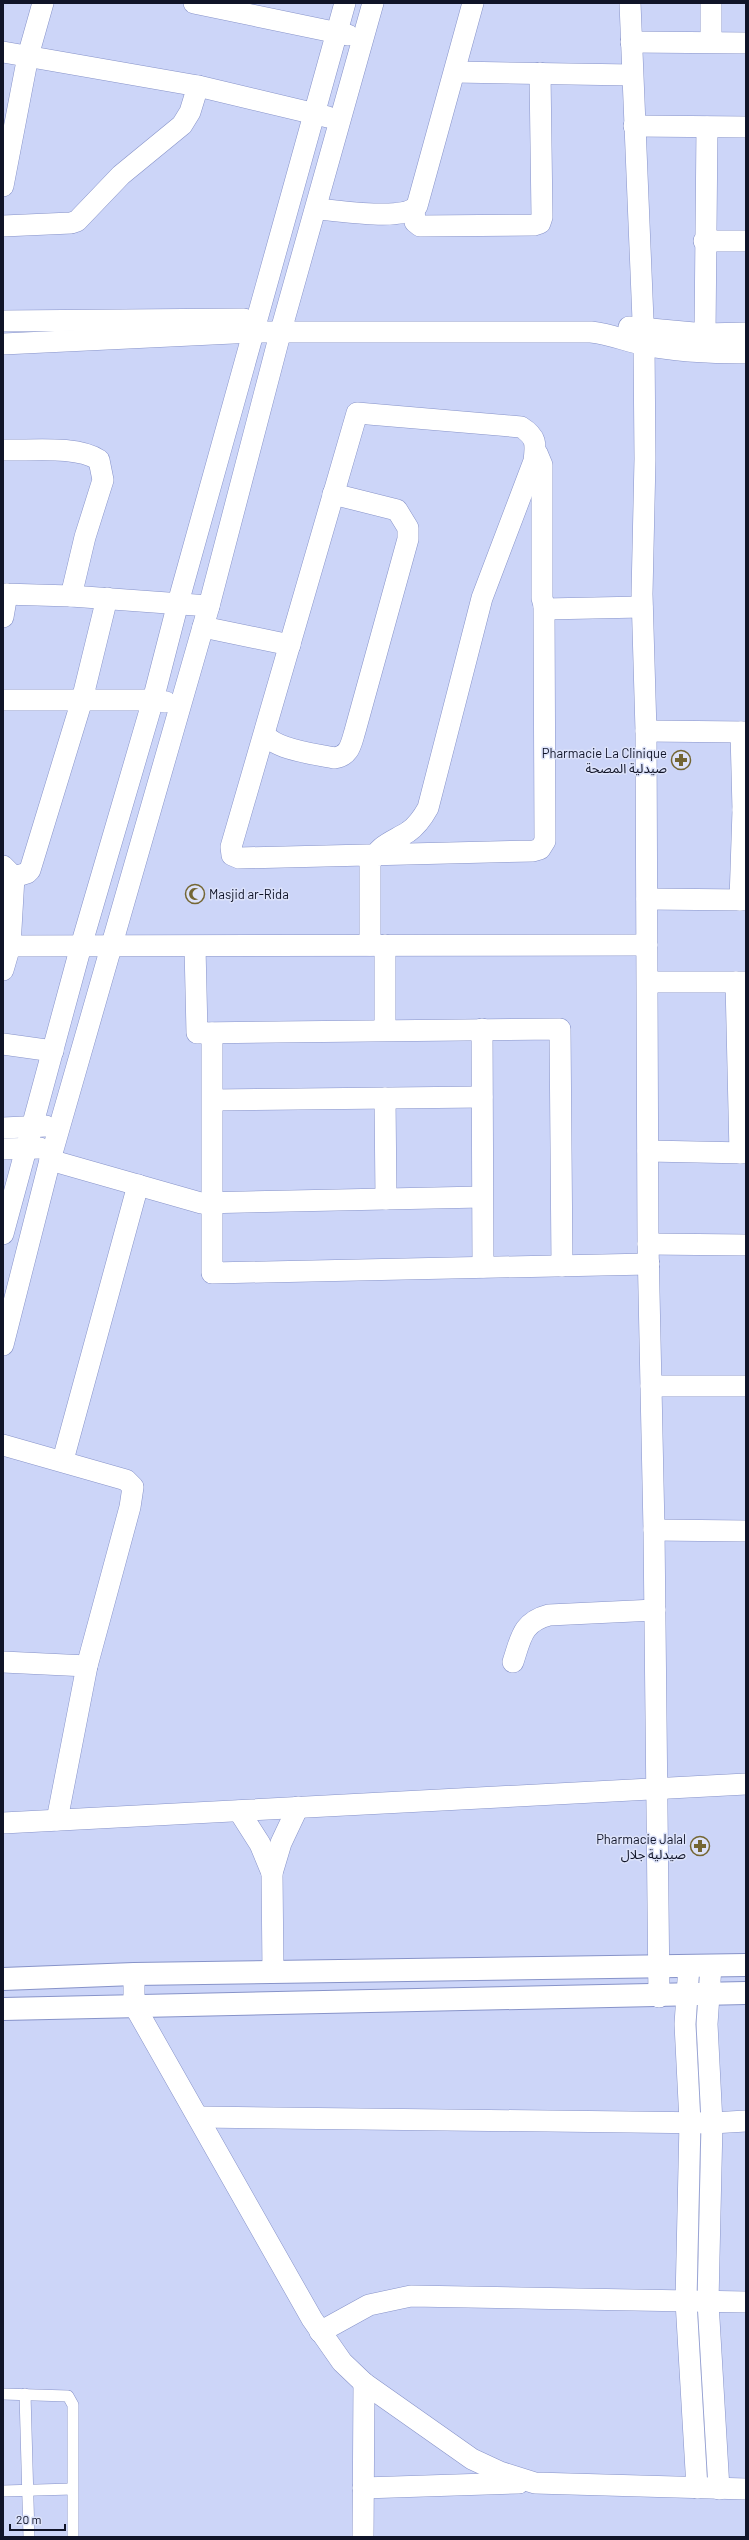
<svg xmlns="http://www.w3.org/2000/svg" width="749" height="2540" font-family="Barlow,'Noto Sans Arabic',sans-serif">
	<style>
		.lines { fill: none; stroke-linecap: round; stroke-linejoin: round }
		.lane-casing { stroke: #8793c9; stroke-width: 12 }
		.street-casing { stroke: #8793c9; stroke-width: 22 }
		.primary-casing { stroke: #8793c9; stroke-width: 24 }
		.lane { stroke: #fff; stroke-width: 11 }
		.street { stroke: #fff; stroke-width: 21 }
		.primary { stroke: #fff; stroke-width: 22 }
		.labels { text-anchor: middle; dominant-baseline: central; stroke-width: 3; stroke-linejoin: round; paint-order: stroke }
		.poi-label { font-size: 13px; fill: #101428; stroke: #dce2fa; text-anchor: end }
	</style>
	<rect width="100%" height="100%" fill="#ccd5f8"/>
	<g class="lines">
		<!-- lane casing -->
		<g class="lane-casing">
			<g id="lane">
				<path d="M3 2394 68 2396 73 2405V2537"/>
				<path d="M25 2394 29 2537"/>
				<path d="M3 2491 72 2489"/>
			</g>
		</g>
		<!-- street casing -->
		<g class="street-casing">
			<g id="street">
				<path d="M194 3 348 35"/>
				<path d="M630 3 644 345 645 459 642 594 646 731 648 1244 654 1530 659 1997"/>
				<path d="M711 3V42"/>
				<path d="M631 42 746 43"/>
				<path d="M3 52 198 86 328 117"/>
				<path d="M455 72 632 75"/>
				<path d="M634 126 746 127"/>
				<path d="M3 186 28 56 43 3"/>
				<path d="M316 209C338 210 402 222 417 206L473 3"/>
				<path d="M414 209 415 222 420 226 534 225 540 223 542 217 540 73"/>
				<path d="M3 226 71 223 77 221 121 175 182 125 190 112 198 86"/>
				<path d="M704 241H746"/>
				<path d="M3 321 244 319"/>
				<path d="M629 327 705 334 746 333"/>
				<path d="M705 334 707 127"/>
				<path d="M3 344 254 332H591C610 334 626 341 645 345 678 352 712 353 746 353"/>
				<path d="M3 450C30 451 77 445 99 460L103 480 85 537 71 596"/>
				<path d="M537 453 542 465V598L545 609 642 607"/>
				<path d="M3 594 71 596 209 606"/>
				<path d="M3 617 7 594"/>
				<path d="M203 627 290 645"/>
				<path d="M3 700H153L166 702"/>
				<path d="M646 731 746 732"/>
				<path d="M741 732 743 810H746"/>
				<path d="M265 734C275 750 316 754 334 758 350 756 351 744 355 731L408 539V528L397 510 333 494"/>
				<path d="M3 866 14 877 10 946 3 970"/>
				<path d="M14 877 27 873 30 870 82 700 107 598"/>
				<path d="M647 899 746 900"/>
				<path d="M740 900 743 810"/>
				<path d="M370 945V864C378 845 392 842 408 832 417 826 423 817 428 808L482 598 534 461C536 444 537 437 521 427L357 413 231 847 232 855 239 858 533 851 540 849 545 841 544 607"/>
				<path d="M3 946 647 945"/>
				<path d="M195 947 197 1033 560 1029 562 1266"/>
				<path d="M648 982H746"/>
				<path d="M736 982 740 1153"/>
				<path d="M482 1029 483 1267"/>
				<path d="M385 1030V945"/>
				<path d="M212 1033V1273L649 1264"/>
				<path d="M3 1044 53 1051"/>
				<path d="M385 1098 386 1199"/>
				<path d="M213 1100 482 1097"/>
				<path d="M3 1128 46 1126"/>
				<path d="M3 1149 40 1148"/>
				<path d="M648 1151 746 1153"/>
				<path d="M50 1160 201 1203 482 1197"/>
				<path d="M3 1234 81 946 153 700 178 603 345 3"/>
				<path d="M648 1244 746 1245"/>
				<path d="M3 1345 50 1160 209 606 280 334 373 3"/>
				<path d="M651 1386H746"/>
				<path d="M3 1445 126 1480 133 1487 130 1507 87 1666 57 1820"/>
				<path d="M63 1460 138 1185"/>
				<path d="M654 1530 746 1531"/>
				<path d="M3 1662 87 1666"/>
				<path d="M513 1662C521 1638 522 1622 549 1615L655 1610"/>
				<path d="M239 1811 260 1844 272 1873"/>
				<path d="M3 1823 746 1784"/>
				<path d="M689 1966 685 2024 690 2122 686 2301 697 2488"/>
				<path d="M711 1966 707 2024 712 2123 708 2302 719 2489"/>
				<path d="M273 1972 272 1873 281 1843 298 1807"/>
				<path d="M134 1974V2005L312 2319 342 2362 364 2383 472 2459 500 2472 535 2483 746 2489"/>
				<path d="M198 2117 712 2123 746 2121"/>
				<path d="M320 2332 369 2305 411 2296 746 2302"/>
				<path d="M363 2488 519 2483"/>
				<path d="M363 2537 364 2383"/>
			</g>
		</g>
		<!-- primary casing -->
		<g class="primary-casing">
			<g id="primary">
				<path d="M3 1979 134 1974 746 1965"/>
				<path d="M3 2009 746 1993"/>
			</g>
		</g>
		<!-- lane -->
		<use href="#lane" class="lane"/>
		<!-- street -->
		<use href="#street" class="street"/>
		<!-- primary -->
		<use href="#primary" class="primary"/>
	</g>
	<!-- icons -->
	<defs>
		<g id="pharmacy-ring" transform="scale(1)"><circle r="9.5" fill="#dce2fa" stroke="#746633" stroke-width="1.5"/><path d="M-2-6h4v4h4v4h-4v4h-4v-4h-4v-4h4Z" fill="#746633"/></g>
		<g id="mosque-ring" transform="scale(1)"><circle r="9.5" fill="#dce2fa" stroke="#746633" stroke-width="1.5"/><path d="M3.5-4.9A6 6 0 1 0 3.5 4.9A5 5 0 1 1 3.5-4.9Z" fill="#746633"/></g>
	</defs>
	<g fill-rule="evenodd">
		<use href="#pharmacy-ring" x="681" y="760"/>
		<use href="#mosque-ring" x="195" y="894"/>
		<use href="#pharmacy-ring" x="700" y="1846"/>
	</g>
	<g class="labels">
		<!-- poi labels -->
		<g class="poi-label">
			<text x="667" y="753">Pharmacie La Clinique<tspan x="667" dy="15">صيدلية المصحة</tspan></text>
			<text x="209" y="894" text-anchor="start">Masjid ar-Rida</text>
			<text x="686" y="1839">Pharmacie Jalal<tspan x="686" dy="15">صيدلية جلال</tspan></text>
		</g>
	</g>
	<!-- border -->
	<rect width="749" height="2540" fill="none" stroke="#101428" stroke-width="8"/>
	<!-- scale -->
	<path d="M10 2524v6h55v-6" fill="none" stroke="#101428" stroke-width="2"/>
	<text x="16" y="2524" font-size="12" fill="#101428" stroke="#dce2fa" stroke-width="3" paint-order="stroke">20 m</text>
</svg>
